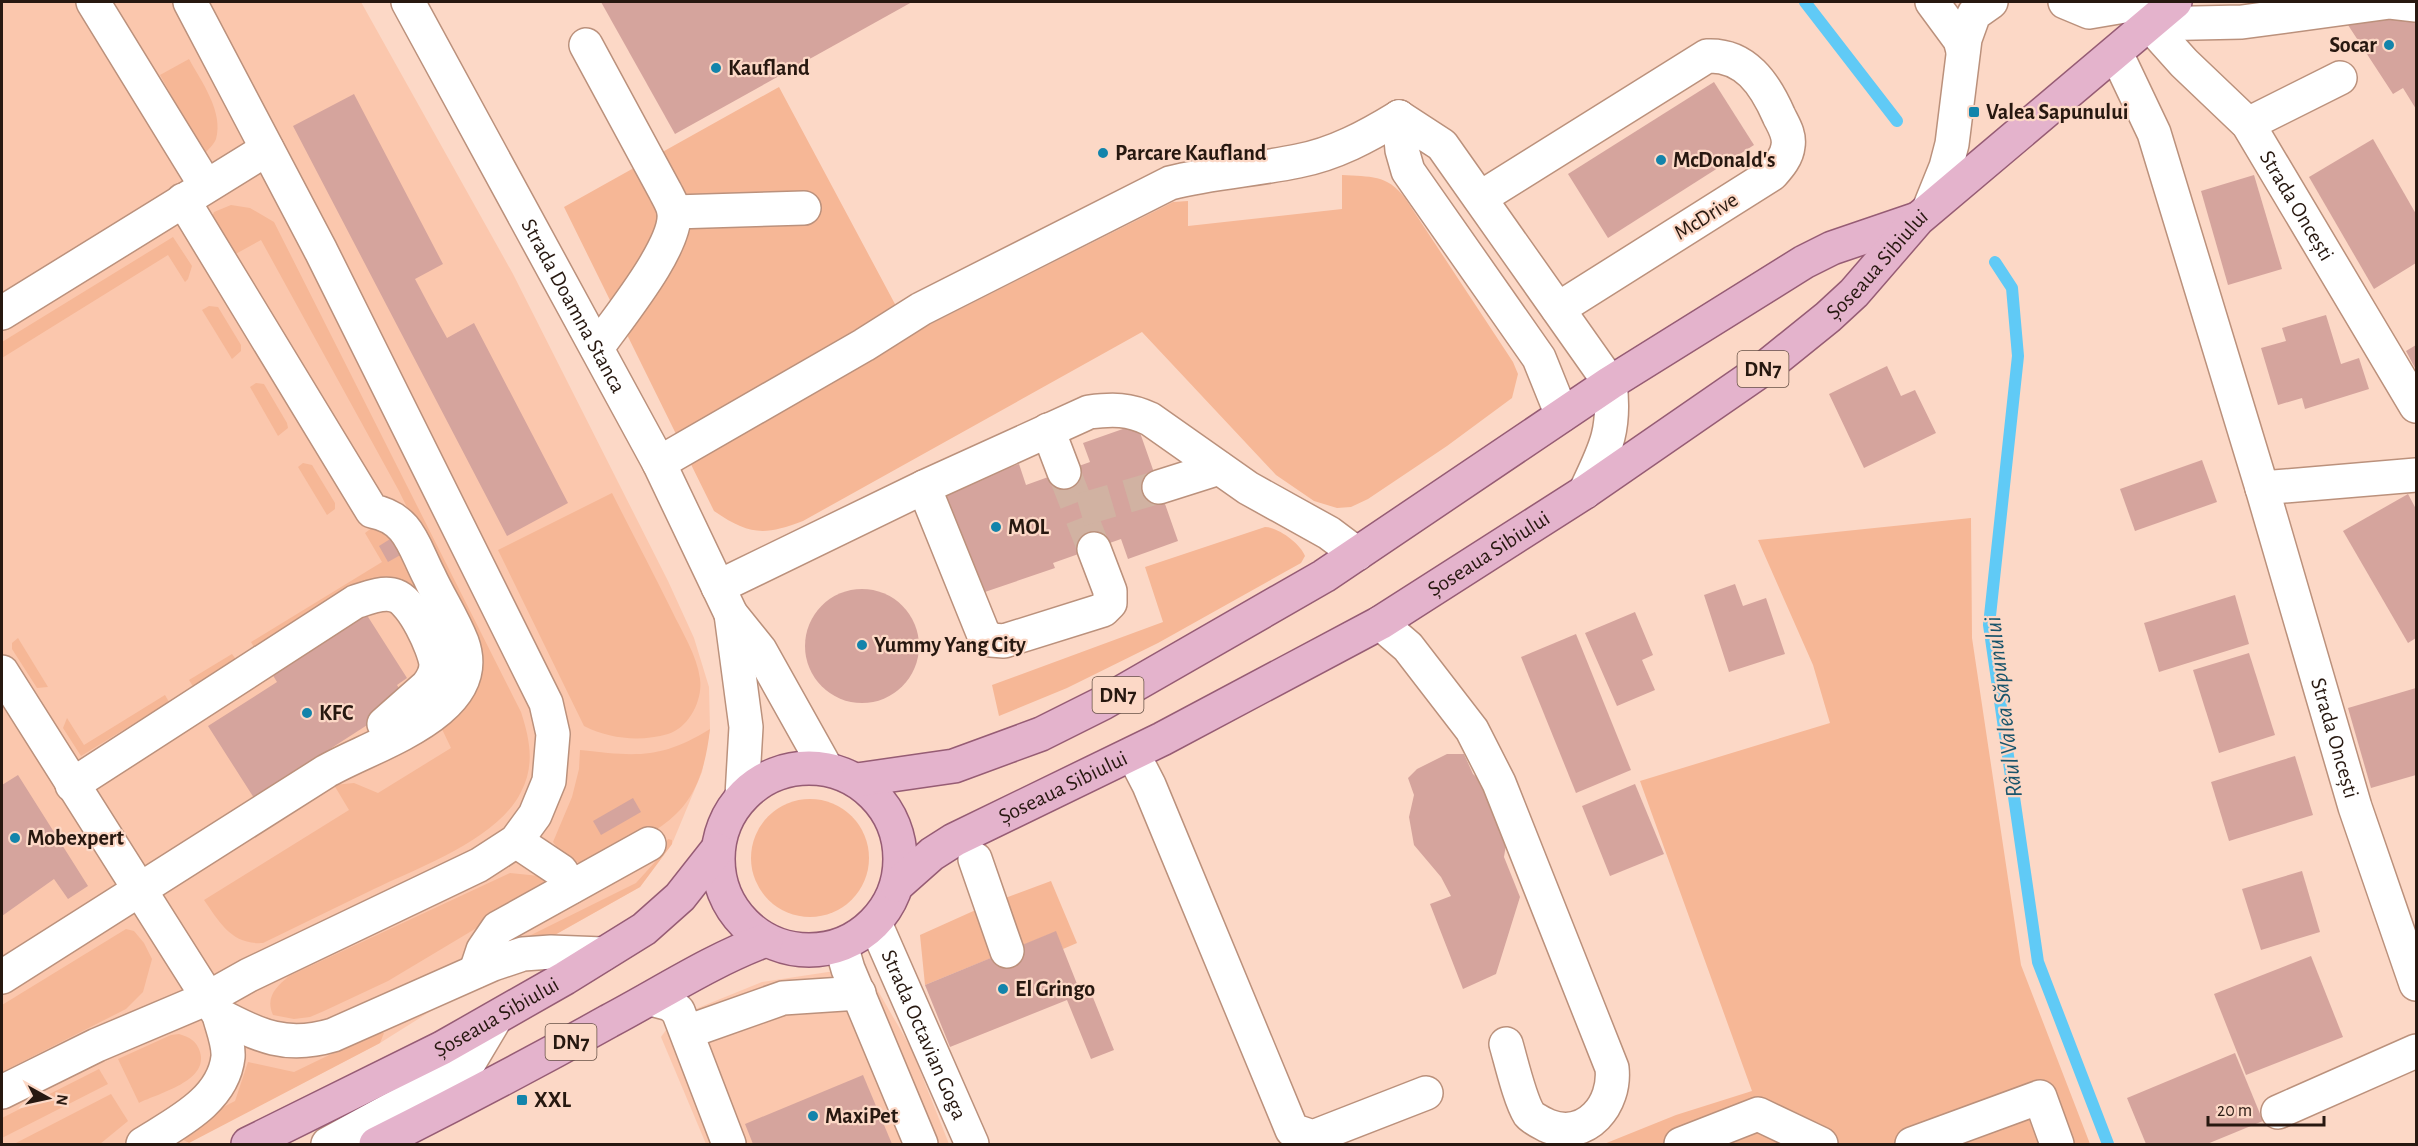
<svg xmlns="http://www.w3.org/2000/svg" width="2418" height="1146" font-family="'Alegreya Sans',sans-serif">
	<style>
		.built { fill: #fbc7ad }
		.green { fill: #f6b796 }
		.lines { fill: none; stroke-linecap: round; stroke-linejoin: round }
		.stream { stroke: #60caf6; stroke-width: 12 }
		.building { fill: #d5a49d }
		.minor-tunnel { stroke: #d1b2a2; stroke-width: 33; stroke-dasharray: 33 16; stroke-linecap: butt }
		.minor-casing { stroke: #bb917c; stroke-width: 36 }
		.major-casing { stroke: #965c74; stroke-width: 36 }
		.minor { stroke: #fff; stroke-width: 33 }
		.major { stroke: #e4b3cc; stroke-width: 33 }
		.poi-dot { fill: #1384ab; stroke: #fcd8c6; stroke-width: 2 }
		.labels { text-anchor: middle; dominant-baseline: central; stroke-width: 4.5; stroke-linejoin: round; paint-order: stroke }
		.shield { fill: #fcd8c6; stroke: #675247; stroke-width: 1.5 }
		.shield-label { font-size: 21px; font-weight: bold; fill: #271810 }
		.poi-label { font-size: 22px; font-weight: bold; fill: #271810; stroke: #fcd8c6; text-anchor: start }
		.street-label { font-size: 22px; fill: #271810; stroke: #fcd8c6 }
		.water-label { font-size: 24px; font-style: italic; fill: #19546b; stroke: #fcd8c6 }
	</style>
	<rect width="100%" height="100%" fill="#fcd8c6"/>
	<!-- built -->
	<g class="built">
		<path d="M2 2H361L513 274 668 581 694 638 709 687 710 729 702 772 672 844 640 887 528 950 380 1043 185 1144H2Z"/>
		<path d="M848 969 868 977 874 984 911 1048 949 1144H706L661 1037 666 1030 698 1008 762 982Z"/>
	</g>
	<!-- green -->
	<g class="green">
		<path d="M189 59C201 81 224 112 216 139 214 144 208 150 204 154L160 75Z"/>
		<path d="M779 87 911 334 1173 202 1188 201V226L1342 209V175C1370 177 1387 174 1405 198L1513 362 1518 374 1512 398 1447 446 1368 499 1351 507 1337 508 1314 501 1276 475 1142 332 803 521C764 536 749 535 714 511L564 207Z"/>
		<path d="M231 205 250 208 274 222 521 712C530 740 535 765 521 792 498 839 419 867 374 889 337 907 300 925 263 943 232 945 220 923 204 900L349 810 334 785 354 783 378 793 451 748 441 727 462 710 471 696 473 642 399 491 261 240 232 256 212 217 214 212Z"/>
		<path d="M173 237 192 266 188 279 185 282 168 255 2 358V342Z"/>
		<path d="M209 306 218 307 241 345V351L232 359 202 310Z"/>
		<path d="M256 383 264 384 287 423 288 428 278 436 250 387Z"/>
		<path d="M303 463 312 465 335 503V509L327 515 298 467Z"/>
		<path d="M612 493C632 533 653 572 672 611 682 632 697 655 700 679 703 700 689 728 668 734 640 742 610 739 584 726L498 550Z"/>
		<path d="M1971 518 1972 638 2021 965 2090 1144H1604L1676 1115 1752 1091 1640 781 1830 723 1813 665 1758 540Z"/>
		<path d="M373 527H386L446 629 414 600 349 589 254 647 251 642 382 562 365 533Z"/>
		<path d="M1265 527C1278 527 1301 544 1305 556L1301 563 1158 643 1067 688 999 716 992 685 1163 622 1145 567Z"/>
		<path d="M18 638 48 687 37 688 12 649V643Z"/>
		<path d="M232 654 237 661 194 688 189 680Z"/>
		<path d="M165 695 169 702 81 756 63 728 67 718 84 745Z"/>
		<path d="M710 729C700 818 664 826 593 864 576 866 563 856 553 842L572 797 579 769 580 750C635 756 660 760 710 729Z"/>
		<circle cx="810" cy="858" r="59"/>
		<path d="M668 839 672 840V844L640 887 528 950 521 940 636 883 655 862Z"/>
		<path d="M510 873 549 877 552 883 388 981 324 1011 310 1017 294 1019 273 1015C265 997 276 987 289 976Z"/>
		<path d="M1051 881 1077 943 1063 949 1055 932 925 985 920 935 989 904Z"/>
		<path d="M126 929 134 931 144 943 152 959 143 992 126 1009 2 1072V1005Z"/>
		<path d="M379 1031 384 1033 380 1043 189 1143 180 1138 182 1128 235 1101 248 1062 294 1072Z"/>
		<path d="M179 1034C189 1037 197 1041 200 1052 209 1081 159 1093 139 1103L118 1059 171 1035Z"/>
		<path d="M99 1069 108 1084 2 1138V1118Z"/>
		<path d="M111 1094 128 1121 100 1144H14Z"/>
	</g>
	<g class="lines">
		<!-- stream -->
		<g class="stream">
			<path d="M1805 2 1897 121"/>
			<path d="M1995 262 2012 288 2018 356 1989 625 2038 962 2108 1144"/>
		</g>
	</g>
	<!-- building -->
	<g class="building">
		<path d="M601 2H912L675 134Z"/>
		<path d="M2333 2H2416V109L2403 88 2393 94Z"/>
		<path d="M1714 82 1754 145 1608 238 1568 174Z"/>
		<path d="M354 94 443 264 415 279 432 311 447 338 474 323 568 503 507 536 293 126Z"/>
		<path d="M2373 139 2416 214V263L2374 289 2309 177Z"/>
		<path d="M2254 175 2282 269 2228 285 2201 191Z"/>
		<path d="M2326 315 2341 364 2359 358 2369 389 2305 409 2302 398 2278 405 2261 348 2286 341 2282 328Z"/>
		<path d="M2416 345V370L2406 351Z"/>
		<path d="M1887 366 1901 396 1915 390 1936 433 1864 468 1829 394Z"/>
		<path d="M1137 424 1178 541 1128 559 1121 539 1053 563 1055 568 976 595 940 492 1019 464 1026 485 1090 462 1083 443Z"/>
		<path d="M2202 460 2217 502 2135 531 2120 489Z"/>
		<path d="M2408 494 2416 509V638L2408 643 2343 531Z"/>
		<path d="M395 536 404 553 388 562 379 546Z"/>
		<path d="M1735 584 1743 606 1766 598 1785 654 1729 672 1704 595Z"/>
		<circle cx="862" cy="646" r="57"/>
		<path d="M2235 595 2249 644 2159 672 2144 623Z"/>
		<path d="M363 609 407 678 397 685 406 700 254 798 208 726 277 682 269 669Z"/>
		<path d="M1635 612 1653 655 1642 660 1655 690 1617 706 1585 633Z"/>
		<path d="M1576 634 1631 770 1576 793 1521 657Z"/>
		<path d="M2249 653 2275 735 2219 753 2193 670Z"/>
		<path d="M2416 688V775L2371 788 2348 708Z"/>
		<path d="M1447 754H1464L1473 774 1487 787 1507 838 1504 857 1520 897 1496 974 1463 989 1430 904 1451 896 1441 877 1414 845 1409 817 1414 795 1408 778 1417 769Z"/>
		<path d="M2295 756 2313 815 2229 841 2211 782Z"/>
		<path d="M18 775 88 886 68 899 54 879 2 916V785Z"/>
		<path d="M1635 784 1664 854 1610 876 1582 806Z"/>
		<path d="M633 798 641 812 601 835 593 821Z"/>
		<path d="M2302 871 2320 932 2261 950 2242 889Z"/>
		<path d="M1056 931 1081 994 1090 990 1114 1050 1091 1059 1067 1000 950 1047 925 985Z"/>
		<path d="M2311 956 2343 1037 2246 1075 2214 994Z"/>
		<path d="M2235 1053 2263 1121 2207 1144H2146L2127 1098Z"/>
		<path d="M863 1075 892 1144H753L745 1124Z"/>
	</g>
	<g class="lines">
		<!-- minor-tunnel -->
		<g class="minor-tunnel">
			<path d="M1064 472 1094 549"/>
			<path d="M1080 510 1159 487"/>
		</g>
		<!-- minor casing -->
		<g class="minor-casing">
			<g id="minor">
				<path d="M93 2 206 186"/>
				<path id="s1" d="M408 2 659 463 731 614 760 650 826 768"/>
				<path d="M1932 2 1960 40 1963 51"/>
				<path d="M2065 2 2089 12 2148 2"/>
				<path id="s2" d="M2149 24 2184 63 2248 124 2416 406"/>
				<path d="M2149 24 2242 22 2390 2 2416 5"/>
				<path d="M586 45 665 191C668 197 673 205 674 212 678 246 617 319 597 348"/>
				<path id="s3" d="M2116 53 2154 133 2262 488 2355 807 2416 984"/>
				<path d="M1399 117 1442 145 1610 383C1616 431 1605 450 1585 492"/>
				<path d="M1399 117 1402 150 1408 171 1539 358 1562 415"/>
				<path d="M2248 124 2340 78"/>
				<path d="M1480 198 1707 56C1745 54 1765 84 1779 116 1784 126 1790 135 1788 146 1787 157 1779 166 1772 174L1558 309"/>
				<path d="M1929 209 1946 167 1952 144 1965 39 1974 14 1991 2"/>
				<path d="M674 212 804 208"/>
				<path d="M2 313 267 149"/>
				<path d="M1048 430 1064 472"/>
				<path d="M659 463 864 345 921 309 1170 183C1212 172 1255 170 1298 161 1335 154 1368 136 1399 117"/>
				<path d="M924 487 983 633 991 640 1004 641 1103 610 1110 603V591L1094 549"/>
				<path d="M1159 487 1219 468"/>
				<path d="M2262 488 2416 475"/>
				<path d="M718 587 924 487 1089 412C1113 409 1129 409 1150 419L1248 488 1329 533 1357 554"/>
				<path d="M731 614 746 727 742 796"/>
				<path d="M1380 623 1408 647 1472 730 1499 783 1612 1068C1616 1104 1587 1141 1548 1126 1542 1123 1533 1119 1529 1114 1520 1100 1511 1061 1506 1044"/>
				<path d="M2 672 219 1015C222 1027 229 1044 228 1057 223 1101 176 1123 143 1144"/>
				<path d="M1133 754 1149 785 1292 1130 1313 1137 1426 1093"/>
				<path d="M72 785 355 602C367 598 384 591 396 596 413 602 434 648 436 664 436 672 432 680 427 686L384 724"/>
				<path d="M516 841 561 871 571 887"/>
				<path d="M975 859 1007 951"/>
				<path id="s4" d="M875 923 972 1144"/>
				<path d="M841 945 848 969 921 1144"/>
				<path d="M476 971 483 950 498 928 649 844"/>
				<path d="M2 977 325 772C370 745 488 713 462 642 453 619 439 598 429 576 413 545 409 518 372 511L183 200"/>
				<path d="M651 999 670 1004 678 1011 729 1144"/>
				<path d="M219 1015C260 1036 286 1049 333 1035L493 964 523 954 551 952 603 954"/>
				<path d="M687 1032 783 998 859 993"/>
				<path d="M2 1092 97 1045 208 998 249 975 479 865 516 841 535 815 549 781 553 734 546 703 321 251 190 2"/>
				<path d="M2278 1112 2416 1051"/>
				<path d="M328 1144 453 1076 470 1061 495 1019"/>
				<path d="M1681 1144 1758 1114 1821 1144"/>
				<path d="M1912 1144 2040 1097 2057 1144"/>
			</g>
		</g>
		<!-- major casing -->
		<g class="major-casing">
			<g id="major">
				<circle cx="809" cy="859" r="91"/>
				<path d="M857 780 954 766 1041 734 1103 703 1324 576 1610 383 1804 262 1832 248 1917 219"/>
				<path id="s5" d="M897 885 932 854 954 840 1162 739 1380 623 1585 492 1766 367 1828 317 1854 293 1918 219 2175 2"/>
				<path id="s6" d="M248 1144 442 1048 565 978 644 929 680 897 717 850"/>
				<path d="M376 1144C454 1105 532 1064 609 1021 662 993 710 961 766 940"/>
			</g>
		</g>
		<!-- minor -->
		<use href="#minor" class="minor"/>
		<!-- major -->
		<use href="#major" class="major"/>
	</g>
	<!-- markers -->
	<g class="poi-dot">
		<circle cx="2389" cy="45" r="6"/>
		<circle cx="716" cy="68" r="6"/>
		<rect x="1968" y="106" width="12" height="12" rx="3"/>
		<circle cx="1103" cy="153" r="6"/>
		<circle cx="1661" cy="160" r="6"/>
		<circle cx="996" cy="527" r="6"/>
		<circle cx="862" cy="645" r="6"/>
		<circle cx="307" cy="713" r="6"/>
		<circle cx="15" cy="838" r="6"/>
		<circle cx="1003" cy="989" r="6"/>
		<rect x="516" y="1094" width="12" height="12" rx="3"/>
		<circle cx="813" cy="1116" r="6"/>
	</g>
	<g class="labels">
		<!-- shield labels -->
		<g class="shield">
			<rect x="1737.5" y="351" width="51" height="36" rx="4.5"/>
			<rect x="1092.5" y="677" width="51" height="36" rx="4.5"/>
			<rect x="545.5" y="1024" width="51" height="36" rx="4.5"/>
		</g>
		<g class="shield-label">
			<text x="1763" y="369">DN7</text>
			<text x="1118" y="695">DN7</text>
			<text x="571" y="1042">DN7</text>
		</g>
		<!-- poi labels -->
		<g class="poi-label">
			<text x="2377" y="45" text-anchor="end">Socar</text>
			<text x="728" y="68">Kaufland</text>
			<text x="1986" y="112">Valea Sapunului</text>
			<text x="1115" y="153">Parcare Kaufland</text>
			<text x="1673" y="160">McDonald's</text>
			<text x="1008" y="527">MOL</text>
			<text x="874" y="645">Yummy Yang City</text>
			<text x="319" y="713">KFC</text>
			<text x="27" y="838">Mobexpert</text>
			<text x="1015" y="989">El Gringo</text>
			<text x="534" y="1100">XXL</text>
			<text x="825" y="1116">MaxiPet</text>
		</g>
		<!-- street labels -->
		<g class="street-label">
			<text stroke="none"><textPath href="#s2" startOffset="236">Strada Oncești</textPath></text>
			<text transform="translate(1706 216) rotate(-32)">McDrive</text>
			<text stroke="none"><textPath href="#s5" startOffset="1166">Șoseaua Sibiului</textPath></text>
			<text stroke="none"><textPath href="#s1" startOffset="346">Strada Doamna Stanca</textPath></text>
			<text stroke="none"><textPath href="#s5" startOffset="680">Șoseaua Sibiului</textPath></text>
			<text stroke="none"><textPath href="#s3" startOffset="720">Strada Oncești</textPath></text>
			<text stroke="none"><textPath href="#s5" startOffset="194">Șoseaua Sibiului</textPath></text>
			<text stroke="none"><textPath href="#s6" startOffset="279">Șoseaua Sibiului</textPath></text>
			<text stroke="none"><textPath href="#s4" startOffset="122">Strada Octavian Goga</textPath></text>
		</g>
		<!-- water labels -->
		<g class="water-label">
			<text transform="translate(2004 707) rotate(-97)">Râul Valea Săpunului</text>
		</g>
	</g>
	<!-- border -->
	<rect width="2418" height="1146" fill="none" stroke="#271810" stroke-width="6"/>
	<!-- north arrow -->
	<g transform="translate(48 1098) rotate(98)" stroke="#fcd8c6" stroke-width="4.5" paint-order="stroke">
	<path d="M0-4.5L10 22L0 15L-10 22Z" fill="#271810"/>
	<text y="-9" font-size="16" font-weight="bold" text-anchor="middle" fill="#271810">N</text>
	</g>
	<!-- scale -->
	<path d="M2208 1116v9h116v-9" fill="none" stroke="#271810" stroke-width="3"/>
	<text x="2217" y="1116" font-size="18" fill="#271810" stroke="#fcd8c6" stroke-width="4.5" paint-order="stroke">20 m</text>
</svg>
